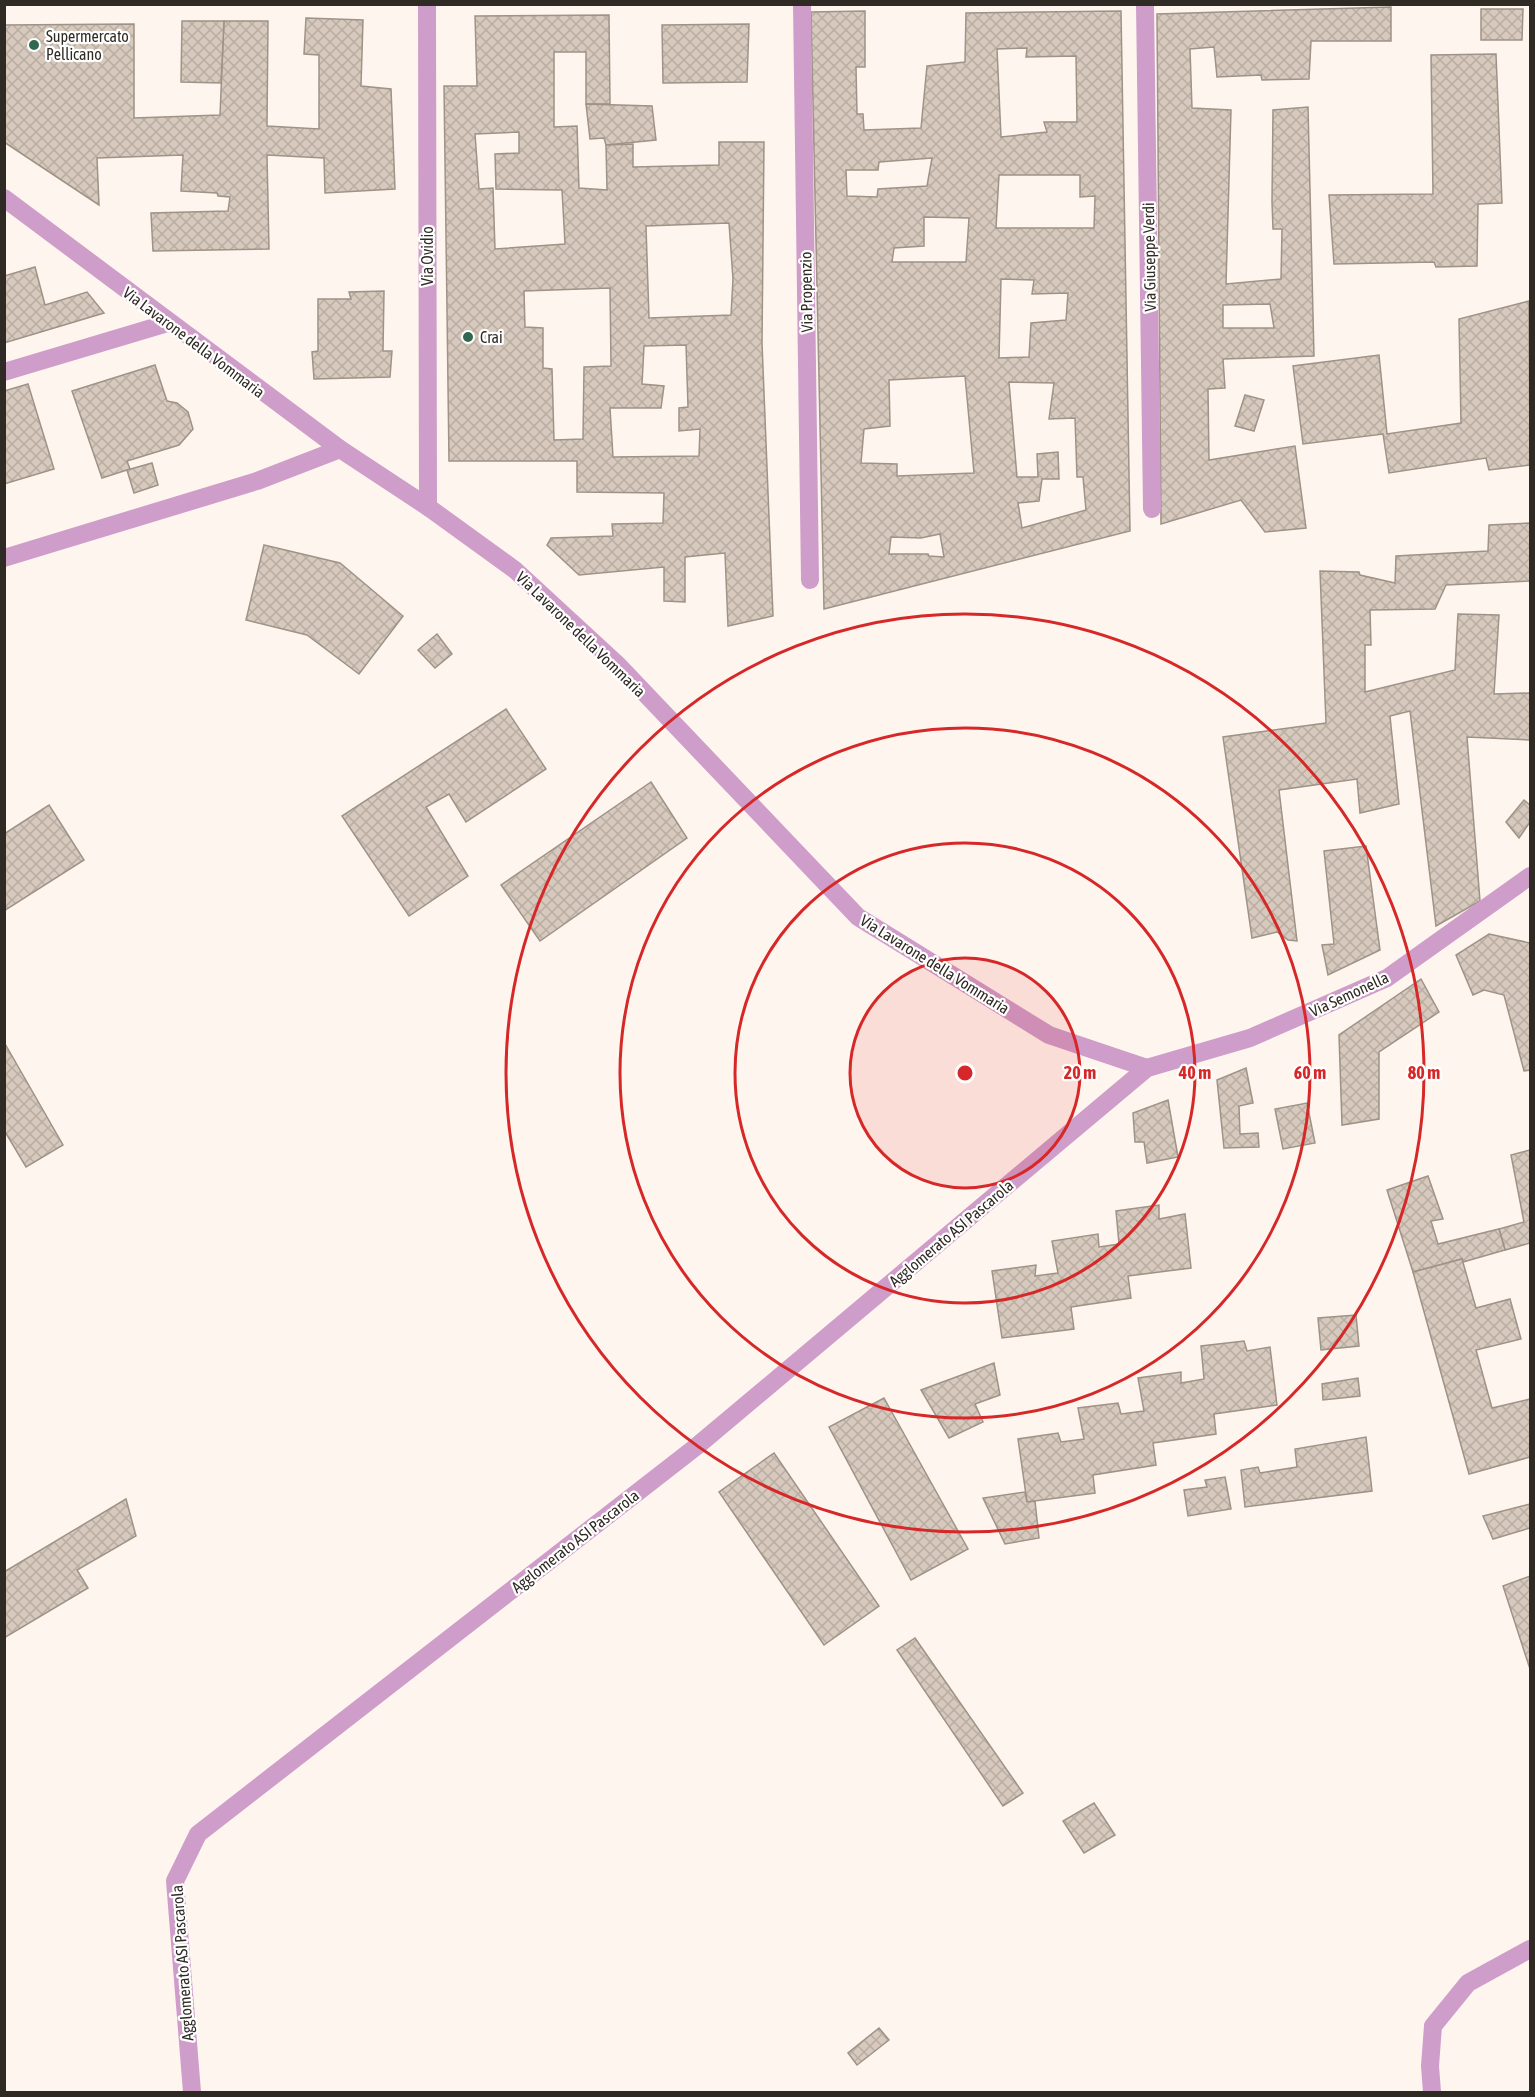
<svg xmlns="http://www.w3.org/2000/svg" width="1535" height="2097" font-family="'Asap Condensed',sans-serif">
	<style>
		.building { fill: url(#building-cross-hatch); stroke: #9f9286; stroke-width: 1.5; fill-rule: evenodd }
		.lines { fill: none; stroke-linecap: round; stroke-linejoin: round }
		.street { stroke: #cf9dca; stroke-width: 18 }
		.ring { fill: none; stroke: #d62828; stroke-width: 3 }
		.poi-dot { fill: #30674e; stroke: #fff; stroke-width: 2 }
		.labels { text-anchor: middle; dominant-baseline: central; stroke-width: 4.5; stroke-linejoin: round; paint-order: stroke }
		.poi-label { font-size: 16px; fill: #302a25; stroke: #fff; text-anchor: start }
		.street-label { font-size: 16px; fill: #302a25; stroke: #fff }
		.centre { fill: #d62828; stroke: #fff; stroke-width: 3 }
		.ring-label { font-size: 18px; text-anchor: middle; font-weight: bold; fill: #d62828; stroke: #fff; stroke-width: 4.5; stroke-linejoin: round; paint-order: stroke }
	</style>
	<defs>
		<pattern id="building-cross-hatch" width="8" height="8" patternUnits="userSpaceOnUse" patternTransform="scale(1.5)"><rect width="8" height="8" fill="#d7c9bd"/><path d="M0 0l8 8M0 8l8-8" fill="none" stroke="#b9ada2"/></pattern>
	</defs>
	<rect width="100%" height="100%" fill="#fef6ee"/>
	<!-- building -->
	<g class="building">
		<path d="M1391 7V41H1311L1309 79 1262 80 1261 75 1217 77 1214 47 1190 49 1192 108 1231 110 1226 284 1281 279 1282 229H1273L1272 202 1273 110 1308 107 1314 356 1223 359 1225 388 1208 389 1209 460 1295 446 1306 528 1265 532 1241 500 1161 524 1157 14ZM1270 304 1274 328H1223V305Z"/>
		<path d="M1481 9H1523L1522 40H1481Z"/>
		<path d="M865 11V67H856L857 114H863L864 130 921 128 927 66 965 62 966 13 1121 11 1130 531 824 609 811 12ZM1027 48 1026 57 1076 56 1077 122H1044L1047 132 1001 137 997 49ZM932 158 927 186 878 189 877 197 847 196 846 170H878L879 162ZM999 175H1080V197L1095 196 1094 228H996ZM924 217 969 218 966 262H892L894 248 924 246ZM1001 279 1034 280 1032 294 1068 293 1066 320 1031 323 1029 357 999 358ZM965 376 974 473 897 476V464L861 463 864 429 890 426 889 380ZM1009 382 1054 383 1049 419 1075 418 1077 477H1083L1086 510 1022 528 1018 503 1039 501 1042 479H1059L1058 452 1037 454 1038 477H1017ZM940 534 944 557 929 556 928 554H889L891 537 921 538Z"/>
		<path d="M609 15 610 104H586V52H554V127L577 126 579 188 607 190 606 145 633 144V167L719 165V142H764L762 343 773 616 728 626 725 553 685 557V602L664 601V567L579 575 547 545 551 538 613 536 612 524 663 523 664 493 577 492V461H449L444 86H477L475 16ZM519 132V153L495 154 496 189 562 190 565 244 495 249 493 188 479 189 475 134ZM729 223 733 279 731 315 649 318 646 226ZM610 288 611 366 584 367 583 439 554 440 552 369 543 368V328L525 327 524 291ZM686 345 688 407 679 408V431L700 429 699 456 613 457 610 408H661L664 386 642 384 644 346Z"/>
		<path d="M306 18 363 20 361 86 391 89 395 189 325 193 324 158 267 155 269 249 153 251 151 213 228 211 230 197 218 196 217 193 181 191 183 155 97 158 99 205 4 142V25L134 24V118L220 115 224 21H268L267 126 319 129V55L304 54Z"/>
		<path d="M182 21H224L221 83 181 82Z"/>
		<path d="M749 24 747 82 663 83 662 25Z"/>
		<path d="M1496 54 1502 203 1478 204 1477 266 1436 267 1434 262 1334 264 1329 195 1433 194 1431 55Z"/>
		<path d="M586 104 652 106 656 140 606 145 604 138 590 139Z"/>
		<path d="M35 267 45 305 87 292 104 313 4 343V276Z"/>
		<path d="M384 291 383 351H392L390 377 314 379 312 352 318 351V299H351L349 292Z"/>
		<path d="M1529 301 1530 465 1489 470 1486 458 1389 473 1383 434 1303 444 1293 366 1379 355 1387 434 1461 423 1459 319Z"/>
		<path d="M155 365 167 401 177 403 188 412 193 429 179 445 127 461 130 469 102 478 72 391Z"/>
		<path d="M28 384 54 469 4 484V391Z"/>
		<path d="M1245 395 1264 400 1254 431 1235 426Z"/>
		<path d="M152 463 158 485 134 493 127 470Z"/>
		<path d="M1530 523V581L1446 585 1435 609 1370 610 1371 645H1365V692L1455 670 1458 614 1499 615 1494 694 1530 693V740L1467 737 1480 901 1436 926 1410 711 1390 716 1399 804 1360 813 1357 779 1279 790 1297 941 1288 940 1277 932 1252 938 1223 737 1326 723 1320 571 1359 572 1360 575 1395 583 1396 556 1488 551 1489 525Z"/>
		<path d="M264 545 340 563 403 616 359 674 307 635 246 620Z"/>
		<path d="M437 634 452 654 435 668 418 650Z"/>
		<path d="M506 709 546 769 466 822 449 794 426 807 468 876 409 916 342 816Z"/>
		<path d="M651 782 687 838 540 941 501 885Z"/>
		<path d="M1524 800 1530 805V822L1519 838 1506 822Z"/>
		<path d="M49 805 84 860 4 911V834Z"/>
		<path d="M1366 846 1380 950 1328 975 1322 945 1334 944 1324 851Z"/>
		<path d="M1489 934 1530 943V1070L1524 1071 1504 995 1484 990 1473 995 1456 955Z"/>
		<path d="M1421 979 1439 1012 1379 1052V1119L1342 1125 1339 1035Z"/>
		<path d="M4 1042 63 1145 26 1167 4 1130Z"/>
		<path d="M1246 1068 1253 1103 1239 1106 1240 1134 1258 1133 1259 1147 1224 1148 1217 1080Z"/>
		<path d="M1168 1100 1178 1157 1147 1163 1144 1142H1135L1133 1113Z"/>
		<path d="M1307 1103 1315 1143 1283 1149 1275 1109Z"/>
		<path d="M1530 1150V1243L1505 1250 1499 1229 1524 1222 1511 1155Z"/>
		<path d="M1428 1176 1443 1219 1431 1221 1438 1244 1499 1229 1505 1250 1463 1262 1462 1259 1413 1272 1387 1190Z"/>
		<path d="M1159 1205V1219L1185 1214 1191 1268 1128 1276 1131 1298 1071 1307 1074 1329 1002 1338 992 1271 1036 1265 1035 1276 1058 1273 1052 1241 1098 1234 1099 1247 1119 1244 1116 1211Z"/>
		<path d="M1462 1259 1476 1308 1510 1299 1521 1339 1476 1350 1492 1408 1530 1399V1457L1469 1474 1413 1272Z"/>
		<path d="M1356 1315 1359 1346 1321 1350 1318 1318Z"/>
		<path d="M1244 1341 1247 1351 1270 1347 1277 1405 1214 1414 1216 1434 1153 1443 1156 1465 1093 1475 1095 1493 1027 1502 1018 1439 1058 1433 1061 1442 1084 1439 1078 1408 1118 1403 1121 1414 1144 1411 1138 1378 1181 1372V1383L1204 1379 1201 1346Z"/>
		<path d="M994 1363 1000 1395 975 1404 983 1422 949 1438 921 1390Z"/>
		<path d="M1358 1378 1360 1396 1323 1400 1322 1384Z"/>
		<path d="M884 1398 968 1549 911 1580 829 1427Z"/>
		<path d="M1366 1437 1372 1491 1245 1507 1241 1470 1258 1467 1260 1473 1297 1467 1295 1449Z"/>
		<path d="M774 1453 879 1606 824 1645 719 1492Z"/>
		<path d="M1225 1477 1231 1509 1188 1516 1184 1490 1207 1487 1205 1480Z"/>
		<path d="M1025 1492 1027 1502 1035 1501 1039 1538 1005 1544 983 1498Z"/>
		<path d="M126 1499 136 1536 77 1570 88 1588 4 1638V1572Z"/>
		<path d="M1530 1504V1528L1493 1539 1483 1516Z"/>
		<path d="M1530 1576V1669L1503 1586Z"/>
		<path d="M915 1638 1023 1793 1003 1806 897 1650Z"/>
		<path d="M1094 1803 1115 1835 1084 1853 1063 1821Z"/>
		<path d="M879 2028 889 2040 857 2065 848 2053Z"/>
	</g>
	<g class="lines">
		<!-- street -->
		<g class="street">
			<path d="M427 4 428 507"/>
			<path d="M802 4 810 580"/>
			<path d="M1145 4 1152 509"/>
			<path d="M4 198 340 449 428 507 515 570 617 664 858 917 1049 1035 1147 1068"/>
			<path d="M4 372 168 323"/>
			<path d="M4 558 257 481 340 449"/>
			<path d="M192 2092 175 1881 198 1834 697 1446 1147 1068 1250 1038 1387 978 1530 876"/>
			<path d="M1432 2092 1430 2066 1433 2026 1468 1983 1530 1949"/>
		</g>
	</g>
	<!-- distance rings -->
	<circle cx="965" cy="1073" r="115" fill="#d62828" fill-opacity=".12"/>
	<g class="ring">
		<circle cx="965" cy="1073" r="115"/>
		<circle cx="965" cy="1073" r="230"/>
		<circle cx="965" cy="1073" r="345"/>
		<circle cx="965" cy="1073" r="459"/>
	</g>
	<!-- markers -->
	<g class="poi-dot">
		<circle cx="34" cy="45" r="6"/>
		<circle cx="468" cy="337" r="6"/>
	</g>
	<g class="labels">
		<!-- poi labels -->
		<g class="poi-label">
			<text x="46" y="36">Supermercato<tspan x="46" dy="18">Pellicano</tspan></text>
			<text x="480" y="337">Crai</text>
		</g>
		<!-- street labels -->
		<g class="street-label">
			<text transform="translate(427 256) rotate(-90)">Via Ovidio</text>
			<text transform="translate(1149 257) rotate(-91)">Via Giuseppe Verdi</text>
			<text transform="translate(806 292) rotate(-91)">Via Propenzio</text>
			<text transform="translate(194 342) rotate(37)">Via Lavarone della Vommaria</text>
			<text transform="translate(581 634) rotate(44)">Via Lavarone della Vommaria</text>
			<text transform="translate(935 964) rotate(32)">Via Lavarone della Vommaria</text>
			<text transform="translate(1349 994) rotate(-25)">Via Semonella</text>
			<text transform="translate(951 1233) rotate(-40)">Agglomerato ASI Pascarola</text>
			<text transform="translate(575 1541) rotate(-38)">Agglomerato ASI Pascarola</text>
			<text transform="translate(182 1963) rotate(-94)">Agglomerato ASI Pascarola</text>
		</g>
	</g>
	<circle cx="965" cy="1073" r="9" class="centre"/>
	<g class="ring-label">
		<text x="1080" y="1079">20 m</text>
		<text x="1195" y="1079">40 m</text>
		<text x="1310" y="1079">60 m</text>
		<text x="1424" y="1079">80 m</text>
	</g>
	<!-- border -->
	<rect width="1535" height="2097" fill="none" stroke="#302a25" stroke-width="12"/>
</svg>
